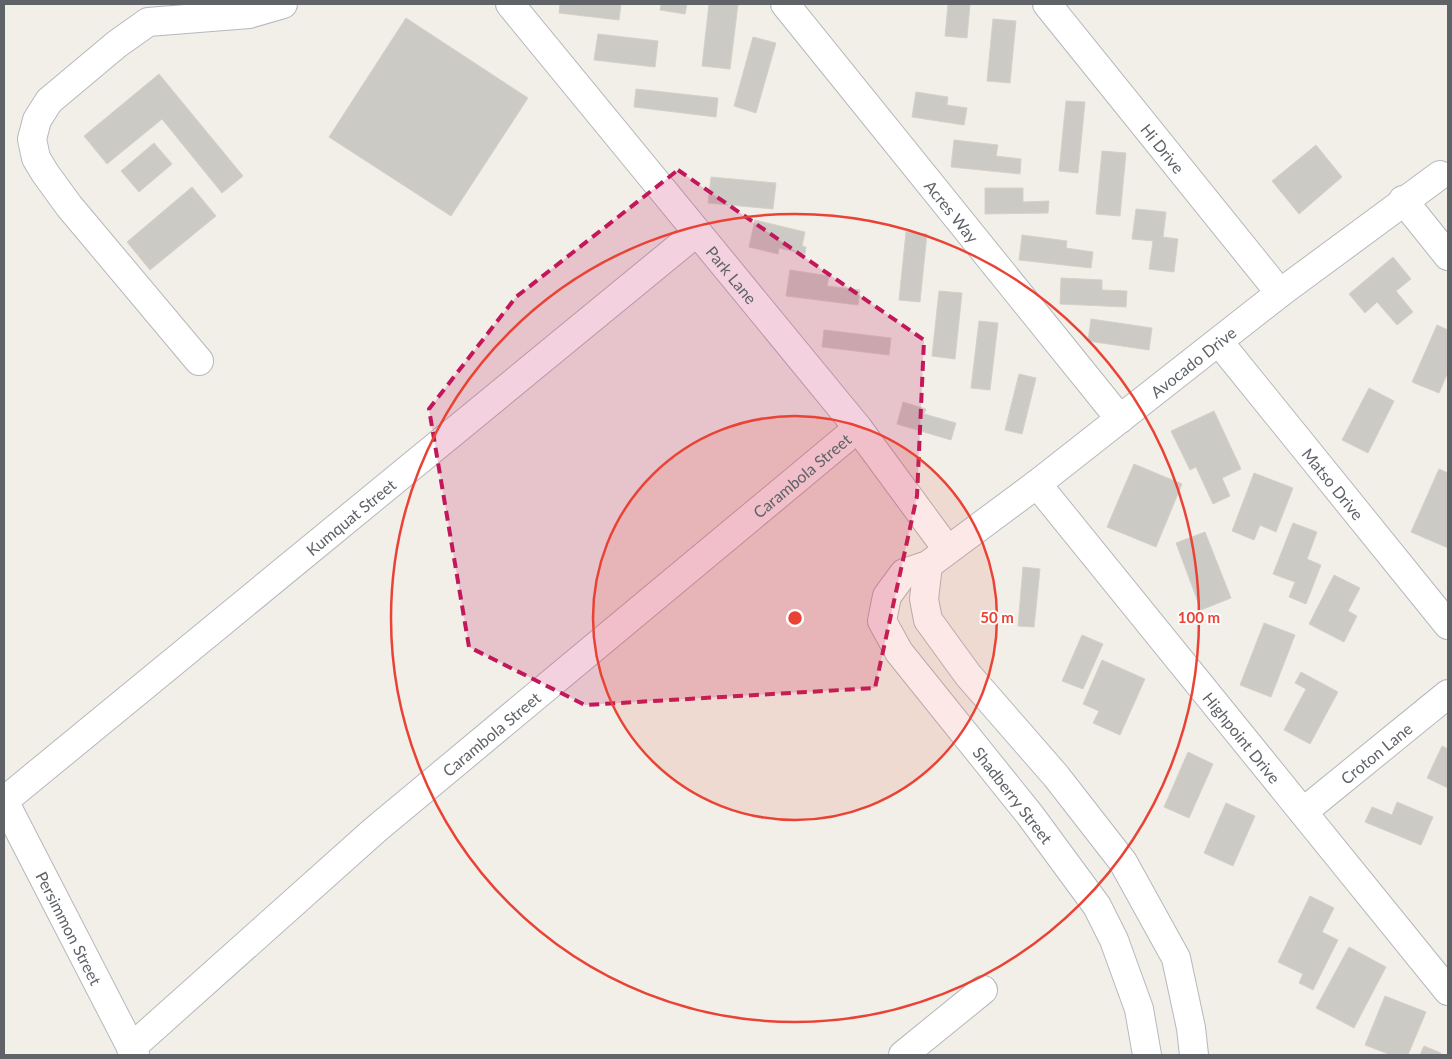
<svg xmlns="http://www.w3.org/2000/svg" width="1452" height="1059" font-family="Lato,sans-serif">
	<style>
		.building { fill: #cccac5; stroke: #d6d1c6 }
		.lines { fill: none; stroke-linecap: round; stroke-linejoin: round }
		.minor-casing { stroke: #b5b8bc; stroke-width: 30 }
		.minor { stroke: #fff; stroke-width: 28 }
		.marked { fill: #c2185b; fill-opacity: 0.2; stroke: #c2185b; stroke-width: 4; stroke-dasharray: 10 6; stroke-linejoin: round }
		.ring { fill: none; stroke: #ea4335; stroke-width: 2.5 }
		.labels { text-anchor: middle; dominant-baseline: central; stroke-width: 4; stroke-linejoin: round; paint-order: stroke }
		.street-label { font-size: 16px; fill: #5f6368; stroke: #fff }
		.centre { fill: #ea4335; stroke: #fff; stroke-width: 2.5 }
		.ring-label { font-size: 15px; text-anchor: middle; font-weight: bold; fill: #ea4335; stroke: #fff; stroke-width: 4; stroke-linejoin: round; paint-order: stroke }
	</style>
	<rect width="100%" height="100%" fill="#f1efe8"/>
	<!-- building -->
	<g class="building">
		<path d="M560 4H621L619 20 559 13Z"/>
		<path d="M661 4H687L685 14 660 10Z"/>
		<path d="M709 4H738L730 69 702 66Z"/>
		<path d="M948 4H970L967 38 945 36Z"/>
		<path d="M406 18 528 98 451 216 329 137Z"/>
		<path d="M993 19 1016 21 1010 83 987 81Z"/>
		<path d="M598 34 658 41 655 67 594 60Z"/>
		<path d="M753 37 776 43 756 113 734 106Z"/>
		<path d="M159 74 243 176 222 193 162 119 107 164 84 136Z"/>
		<path d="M636 89 718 98 716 117 634 107Z"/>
		<path d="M916 92 948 97 947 105 967 108 964 125 912 117Z"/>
		<path d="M1066 101 1085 102 1078 173 1059 171Z"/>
		<path d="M954 140 998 145 996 156 1021 159 1020 174 951 167Z"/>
		<path d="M154 143 172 164 139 192 121 171Z"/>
		<path d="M1316 145 1342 177 1299 214 1272 181Z"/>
		<path d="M1102 151 1126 153 1120 216 1096 214Z"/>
		<path d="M711 177 776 183 773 209 708 203Z"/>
		<path d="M192 187 216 216 150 270 127 242Z"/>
		<path d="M985 188H1023V202L1049 201 1048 213 985 214Z"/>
		<path d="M1136 209 1166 212 1163 237 1178 239 1174 272 1149 269 1153 241 1132 239Z"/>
		<path d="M755 220 805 232 802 246 806 247 805 254 779 248 778 254 749 247Z"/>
		<path d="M906 232 927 234 920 302 899 300Z"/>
		<path d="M1022 235 1067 241 1066 248 1093 252 1091 268 1019 260Z"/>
		<path d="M1393 257 1411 279 1396 291 1413 312 1397 325 1377 302 1365 313 1349 294Z"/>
		<path d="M790 270 829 276 827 286 860 290 858 305 786 296Z"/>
		<path d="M1061 278 1102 280V290L1127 291 1126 307 1060 304Z"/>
		<path d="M939 291 962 293 955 359 932 356Z"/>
		<path d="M1091 319 1152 328 1149 350 1088 341Z"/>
		<path d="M979 321 998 323 990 390 971 388Z"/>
		<path d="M1437 325 1448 330V372L1439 393 1412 382Z"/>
		<path d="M824 330 891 338 889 355 822 347Z"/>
		<path d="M1019 374 1036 378 1022 434 1005 430Z"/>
		<path d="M1369 388 1394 401 1368 453 1342 440Z"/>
		<path d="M903 402 926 409 924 414 956 423 951 440 897 424Z"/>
		<path d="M1214 411 1241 469 1222 478 1230 496 1213 504 1196 467 1190 470 1171 431Z"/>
		<path d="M1134 464 1182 484 1156 547 1107 527Z"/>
		<path d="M1439 469 1448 473V548L1411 532Z"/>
		<path d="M1254 473 1293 488 1276 532 1260 525 1254 540 1232 531Z"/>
		<path d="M1293 523 1317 532 1307 559 1321 565 1306 604 1289 597 1295 582 1273 574Z"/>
		<path d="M1205 532 1231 598 1201 610 1176 543Z"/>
		<path d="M1023 567 1040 569 1034 627 1018 626Z"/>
		<path d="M1334 575 1360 588 1348 611 1357 616 1344 642 1309 624Z"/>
		<path d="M1264 623 1295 635 1271 697 1240 685Z"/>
		<path d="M1082 635 1103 644 1083 689 1062 681Z"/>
		<path d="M1102 660 1145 679 1120 735 1093 723 1099 711 1083 704Z"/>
		<path d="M1301 672 1338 692 1310 744 1284 730 1306 689 1295 683Z"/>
		<path d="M1442 746 1448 749V788L1427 778Z"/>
		<path d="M1188 752 1213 764 1189 818 1164 807Z"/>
		<path d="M1397 802 1433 817 1421 845 1365 822 1372 807 1392 815Z"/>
		<path d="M1226 803 1255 816 1233 866 1204 853Z"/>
		<path d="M1310 896 1334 908 1322 932 1338 940 1313 990 1299 983 1303 974 1278 962Z"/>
		<path d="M1349 947 1386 967 1354 1028 1316 1008Z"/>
		<path d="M1385 996 1426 1012 1408 1055H1391L1365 1045Z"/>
		<path d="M1424 1046 1441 1053 1440 1055H1420Z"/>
	</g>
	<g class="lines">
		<!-- minor casing -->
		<g class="minor-casing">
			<g id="minor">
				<path id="s1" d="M510 4 858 428 947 549"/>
				<path id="s2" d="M785 4 1120 419"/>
				<path id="s3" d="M1047 4 1280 293"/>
				<path d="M1403 200 1448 256"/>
				<path id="s4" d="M1219 342 1448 625"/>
				<path d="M199 361 69 206 45 173 36 158 32 139 37 120 49 101 117 44 148 22 249 14 283 4"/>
				<path id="s5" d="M1037 484 1448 991"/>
				<path d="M928 565 924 599 928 620 968 675 1056 776 1123 862 1176 958 1191 1028 1194 1055"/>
				<path id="s6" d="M1303 812 1448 694"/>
				<path id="s7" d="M131 1048 375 830 858 428"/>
				<path id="s8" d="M135 1055 4 801 697 232"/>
				<path d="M903 1055 983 990"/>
				<path id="s9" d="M1147 1055 1139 1009 1114 940 1097 906 1030 815 899 652 882 621 887 596 904 573 928 565 1037 484 1280 293 1440 175"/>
			</g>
		</g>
		<!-- minor -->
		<use href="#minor" class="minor"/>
	</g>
	<!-- marked area -->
	<path class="marked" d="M678 170 924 340 917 496 875 688 585 705 469 647 429 409 516 297Z"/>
	<!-- distance rings -->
	<circle cx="795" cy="618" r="202" fill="#ea4335" fill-opacity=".12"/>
	<g class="ring">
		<circle cx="795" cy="618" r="202"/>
		<circle cx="795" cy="618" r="404"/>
	</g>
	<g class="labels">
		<!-- street labels -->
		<g class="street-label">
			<text stroke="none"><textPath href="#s3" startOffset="185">Hi Drive</textPath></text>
			<text stroke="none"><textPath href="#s2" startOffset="266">Acres Way</textPath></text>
			<text stroke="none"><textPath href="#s1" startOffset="350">Park Lane</textPath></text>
			<text stroke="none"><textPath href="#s9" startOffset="929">Avocado Drive</textPath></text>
			<text stroke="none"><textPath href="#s7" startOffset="882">Carambola Street</textPath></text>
			<text stroke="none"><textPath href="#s4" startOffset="182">Matso Drive</textPath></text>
			<text stroke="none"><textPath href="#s8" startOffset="734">Kumquat Street</textPath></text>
			<text stroke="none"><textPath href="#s7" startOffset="478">Carambola Street</textPath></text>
			<text stroke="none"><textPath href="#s5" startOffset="326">Highpoint Drive</textPath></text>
			<text stroke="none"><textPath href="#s6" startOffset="94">Croton Lane</textPath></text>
			<text transform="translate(1013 795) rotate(52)">Shadberry Street</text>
			<text transform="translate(69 928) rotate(63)">Persimmon Street</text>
		</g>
	</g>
	<circle cx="795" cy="618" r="8" class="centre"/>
	<g class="ring-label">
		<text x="997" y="623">50 m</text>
		<text x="1199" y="623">100 m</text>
	</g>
	<!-- border -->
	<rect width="1452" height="1059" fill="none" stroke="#5f6368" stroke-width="10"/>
</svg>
